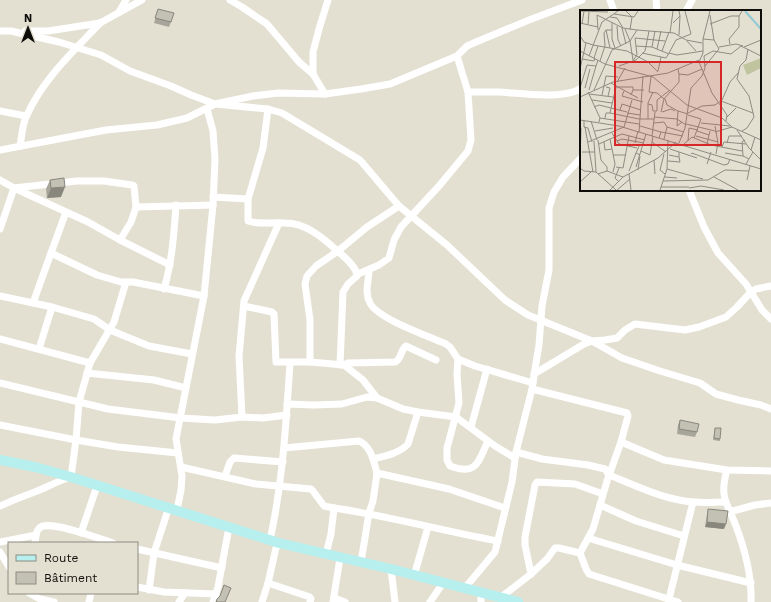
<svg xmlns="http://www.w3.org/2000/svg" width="771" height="602" font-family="'Work Sans',sans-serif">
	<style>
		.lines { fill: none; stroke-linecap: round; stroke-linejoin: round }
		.street { stroke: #fff; stroke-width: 7 }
		.secondary { stroke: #b6efed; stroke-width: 10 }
		.wall { fill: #a8a69a }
		.shaded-wall { fill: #88877d }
		.building { fill: #c3c1b3; stroke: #88877d }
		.inset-river { fill: none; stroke: #91c9d4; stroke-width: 2 }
		.inset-road { fill: none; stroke: #8e8c82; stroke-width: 1 }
		.view { fill: #d62828; fill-opacity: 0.15; stroke: #d62828; stroke-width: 2 }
		.inset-edge { fill: none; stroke: #0e0d09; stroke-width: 2 }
	</style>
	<rect width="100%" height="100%" fill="#e3e0d2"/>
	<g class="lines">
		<!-- street -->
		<g class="street">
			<path d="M230 0 242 7 267 24 299 62 313 74"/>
			<path d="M610 0 614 11"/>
			<path d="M656 0 657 11"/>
			<path d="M686 11 692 0"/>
			<path d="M119 12 126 0"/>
			<path d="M0 31H11L59 42 101 55 130 71 171 86 191 95 215 104 268 109 282 113 360 160 399 206 447 245 505 300 528 315 592 341 622 358 660 371 700 383 716 394 738 400 761 405 771 409"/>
			<path d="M25 31H48L100 23 142 0"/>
			<path d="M457 56 468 92C478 92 489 92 499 92 519 93 566 100 581 88"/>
			<path d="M325 94 313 74V52L319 29 328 0"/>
			<path d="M268 109 263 148 248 199V221C259 225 273 222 285 223 308 223 325 240 341 254 347 259 357 269 357 276L348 284 343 292 340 365"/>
			<path d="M0 111 26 116"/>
			<path d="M20 146C22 136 22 124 27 115 43 79 73 52 100 23"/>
			<path d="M0 150 106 130 157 125 187 118 215 104 253 96 278 93 325 94 361 89 390 84 457 56 467 46 476 42 529 20 582 0"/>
			<path d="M0 180 14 188 88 222 120 240 170 265"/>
			<path d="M689 190 704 227 718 253 746 284 762 310 771 319"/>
			<path d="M213 197 248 199"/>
			<path d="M66 212 51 253 97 275 121 282H133L204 296"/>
			<path d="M0 229 14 188 77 181H104L132 185 134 186 136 207"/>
			<path d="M120 240 131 222 136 207 213 205"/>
			<path d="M369 270C369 281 364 292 370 303 378 319 428 336 446 344L450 347 458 359"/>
			<path d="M358 274 379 265 389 258 394 240 401 227 439 186 468 151 471 140 468 92"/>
			<path d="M164 289C172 262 174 234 176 205"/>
			<path d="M0 296 52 307"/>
			<path d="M33 303 51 253"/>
			<path d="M244 306 272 312 274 314 276 362H310L344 365 363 380 377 398"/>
			<path d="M0 339 90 363"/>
			<path d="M39 349 52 307 94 319 110 330 149 346 192 354"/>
			<path d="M310 362V320L305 284 307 276 316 266 338 251 367 227 399 206"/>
			<path d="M344 365 348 363 395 362C402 359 400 350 406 346L436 360"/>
			<path d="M87 373 154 380 186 388"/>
			<path d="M534 374 584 344 592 341 605 340 617 338 625 330 635 324 685 330 699 327 726 317 737 307 751 292 756 289 771 286"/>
			<path d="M0 383 108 409 181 418 215 420 242 417 263 418 287 415"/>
			<path d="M532 389 627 413 628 416 621 442 607 481 593 529 580 553"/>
			<path d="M287 404 314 405 342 404 367 397 377 398 403 409 418 412 456 417 495 446 515 458"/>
			<path d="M242 417 239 356 244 301 279 223"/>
			<path d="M0 425 76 440 118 447 178 453"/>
			<path d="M471 427 487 369"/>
			<path d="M488 441C478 462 477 476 450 466L447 460V448L459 403 457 374 458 359 475 366 533 383"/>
			<path d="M621 442 664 460 727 470 771 471"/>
			<path d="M284 448 359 441C371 446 374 462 377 473"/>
			<path d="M516 452 542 459 588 465 605 469 609 475C637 486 664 500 694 502 704 503 715 502 725 502"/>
			<path d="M373 459C385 456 400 453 408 444L418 412"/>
			<path d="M181 467 256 484 311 489 313 491 324 506 334 508"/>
			<path d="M727 470C719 498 727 502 736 526 745 550 752 577 751 602"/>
			<path d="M225 476 230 462 234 458 283 462"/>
			<path d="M600 505 636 521 684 536"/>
			<path d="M0 506C11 501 21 497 32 493 46 488 57 481 71 477L76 440 79 402 90 363 114 322 126 282"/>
			<path d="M177 510 181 490 182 476 176 439 204 296 213 205 215 159 213 131 207 109"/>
			<path d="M729 512 755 505 771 503"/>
			<path d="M81 533 97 486"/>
			<path d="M588 538 677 565 751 583"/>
			<path d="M270 540C283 481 286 422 290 363"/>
			<path d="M0 542 36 535C37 530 39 527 43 526 58 523 98 538 113 543"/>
			<path d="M35 543 36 535"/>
			<path d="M137 549 222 568"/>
			<path d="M0 552 9 567"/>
			<path d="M326 554 331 534 334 508C389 516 443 531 498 541"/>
			<path d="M361 562 369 513 373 501 377 473 449 489 505 508"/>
			<path d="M391 569 395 602"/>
			<path d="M531 574 525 545V537L535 485 537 482 575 484 603 494"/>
			<path d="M414 576 428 527"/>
			<path d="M268 583 310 597 311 599 310 602"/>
			<path d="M137 587 164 592 216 594"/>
			<path d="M464 589 495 552 512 482 516 452 532 389 535 369 539 345 542 306 549 270V208L554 192 563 177 581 158"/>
			<path d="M149 590 154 553 169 507"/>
			<path d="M29 593 40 599 54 602"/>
			<path d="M481 593V602"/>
			<path d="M334 598 345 602"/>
			<path d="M500 598 531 574 547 559 555 548H559L580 553 586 569 589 574 678 602"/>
			<path d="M669 599 693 502"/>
			<path d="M89 602 91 593"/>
			<path d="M179 602 185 593"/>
			<path d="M213 602 218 587 229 527"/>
			<path d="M262 602 268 583 276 548 279 543"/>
			<path d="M333 602 340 558"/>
			<path d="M430 602 443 583"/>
		</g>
		<!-- secondary -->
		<path class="secondary" d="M0 460 35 467 71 477 279 543 391 569 518 602"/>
	</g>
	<!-- wall -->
	<g class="wall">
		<path d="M158 9 171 22 169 27 154 23Z"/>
		<path d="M50 180 61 197 47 198 46 189Z"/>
		<path d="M680 420 697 432 695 437 677 434 678 425Z"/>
		<path d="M715 428 720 439V441L713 440Z"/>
		<path d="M708 509 724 529 705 527 707 514Z"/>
	</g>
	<!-- shaded-wall -->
	<g class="shaded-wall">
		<path d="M65 187 61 197 47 198 51 188Z"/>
		<path d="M707 522 726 524 724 529 705 527Z"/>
	</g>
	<!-- building -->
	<g class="building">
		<path d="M158 9 174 13 171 22 155 18Z"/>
		<path d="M64 178 65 187 51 188 50 180Z"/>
		<path d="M680 420 699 424 697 432 679 429Z"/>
		<path d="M715 428H721L720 439 714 438Z"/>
		<path d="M708 509 728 511 726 524 707 522Z"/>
		<path d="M224 585 231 588 225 602H216L217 599 220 596Z"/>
	</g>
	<!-- overview -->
	<g transform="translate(580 10)">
		<rect width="181" height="181" fill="#e3e0d2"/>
		<path d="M181 48V58L167 65 163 55Z" fill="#c0c5a0"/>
		<path class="inset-river" d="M165 1 181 19"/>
		<path class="inset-road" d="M0 1 28 2M46 1 52 7 50 20M130 1 123 29V43L119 52 132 83 147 105 146 111M34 4 54 7 58 1M130 5 134 30M30 7 37 8 43 18 57 20M0 13 18 17M32 13V29L35 38M93 13 100 6 99 1M2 14 4 1M8 14 9 2M130 14 151 6H159M37 16 38 30 41 36M42 18 46 34M45 19 50 31M18 20 17 5 43 18M90 23 93 1M99 25 100 6M0 26 4 32 13 35M55 28 85 31M123 29 134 30 139 39 125 56M50 31 53 50M107 31 116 41M150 34 149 29 159 17V6L162 1M13 35 47 41 68 52 78 62M56 36 72 37 75 21M72 37 89 44M139 37 156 34 163 36M164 37 181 30M30 38 26 20H32M77 39 81 21M0 41 25 54 73 67 107 95 142 108 152 117 181 130M82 41 89 22M62 43 86 48 89 43 97 45 123 41M89 43 96 30 111 24 105 1M9 46 22 12 38 1M124 46 133 41 151 44 161 36 181 46M14 48 18 36M2 49 14 51 15 48M20 51 25 36 24 23 26 20M52 52 57 45 55 28M39 56 56 50 65 41 69 21M0 59 6 33M98 59 99 64 108 65 122 59M78 61 81 47M71 67 69 82 77 83 84 89 81 102M37 72 45 58M31 73 58 88M26 77 30 78 28 86M0 78 7 55 16 56 18 50M5 78 10 59M9 80 16 56M14 80 32 40 50 31 57 20 94 23 106 30 122 33M44 81 42 86 63 92M8 82 20 108M9 84 33 87M22 85 26 66 38 67M51 85 53 80H64M0 87 33 72 88 63 119 50M84 89 99 72V64M85 89 87 95 98 101M12 90 32 93M141 91 173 103M68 94 72 95 73 101H77M14 97 19 95 47 102M40 100 42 94 61 100M77 101V90L90 80M82 102 91 99 95 101M30 103 59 109H74M47 103 60 105M108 103 122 96 135 95 142 90 150 72 158 63M108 105 121 109 114 128M74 107 97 109 106 115M147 107 156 98M25 108 26 103H30L36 77H53V80M68 109V93L73 82M0 110 39 116 181 159M4 111V117L8 118 12 132M11 111 17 130M19 112 20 108 59 114M102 112 97 116 98 101 108 104M74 113 84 112 87 117M121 113 150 116M106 114 135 121M60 116 81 122M135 116 138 133 136 144M5 117 13 162M157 120 169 138 181 150M15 121 33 118M117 121 129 125M162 121 167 118 174 107 169 86 157 69 160 56 166 50 168 39M59 122 63 66M135 122 152 117M32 123 39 134 57 138M72 126 75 102M116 126 138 132M79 128 81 122 103 126M84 129 87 117 104 122M18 130 21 150 27 157V161M165 130 162 132 163 146 169 149M14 131 16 162M37 131 42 129 64 133M108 131 109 118 118 120M8 132 44 117 52 90M24 132 25 140 32 139M72 132 86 142M55 133 58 121M99 133 105 118 111 78 122 66 125 58 124 46M147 133 149 126H162M19 134 30 129M60 134 56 143 60 145M104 134 112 127 131 135 162 141M127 134 130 121M142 137 144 132 166 134M90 139 117 148M171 140 175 127M61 141 70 145 73 126M2 142H15M145 143 163 146M84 144 80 160 85 164M111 144 112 143 144 155 148 154 150 149M33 145H46M89 145 99 147V142M0 150 1 118M74 150 75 164M88 151 100 152 99 147M127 154 131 142M166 154 173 142M36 157 43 158 49 126M56 157 66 124M0 158 4 161 16 162 36 180M87 159 123 169M58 160 60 146M49 161 56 143M33 162 35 154 30 129 42 124 65 130M18 164 27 161 43 167M49 164 51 180M85 167 97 168M134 167 158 180M167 170 170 156M38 171 35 168 39 158M83 171 128 170 145 160 169 161M0 172 11 162M81 177H109M109 178 121 176 144 180M30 180 43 167 78 148 96 132M37 180 50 169M80 180 87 159 88 130"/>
		<path class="view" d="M35 52H141V135H35Z"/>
		<rect width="181" height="181" class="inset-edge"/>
	</g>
	<!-- legend -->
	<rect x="8" y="542" width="130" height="52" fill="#e3e0d2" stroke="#8e8c82"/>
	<rect x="16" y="555" width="20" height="6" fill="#b6efed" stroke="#8e8c82"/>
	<text x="44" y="562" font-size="12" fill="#0e0d09">Route</text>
	<rect x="16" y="572" width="20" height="12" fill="#c3c1b3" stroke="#8e8c82"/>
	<text x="44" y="582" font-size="12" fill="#0e0d09">Bâtiment</text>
	<!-- north arrow -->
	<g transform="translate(28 28)" stroke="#e3e0d2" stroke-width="3" paint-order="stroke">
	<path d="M0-3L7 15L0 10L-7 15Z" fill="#0e0d09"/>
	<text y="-6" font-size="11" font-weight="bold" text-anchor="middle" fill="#0e0d09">N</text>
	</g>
</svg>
